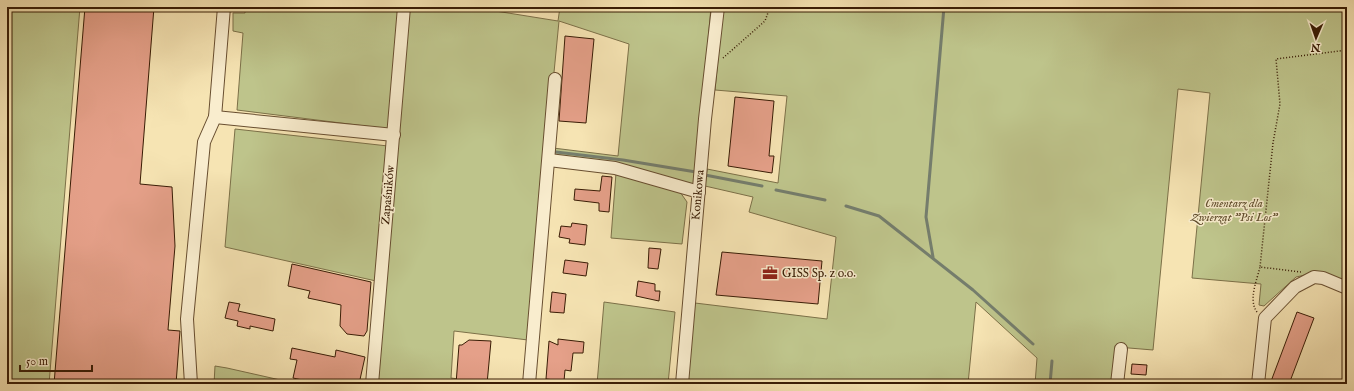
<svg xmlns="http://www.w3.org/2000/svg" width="1354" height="391" font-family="'IM FELL English',serif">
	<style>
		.green { fill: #bec48b; stroke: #7c7048 }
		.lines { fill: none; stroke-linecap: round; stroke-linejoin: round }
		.stream { stroke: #757d6c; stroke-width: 3 }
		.building { fill: #e5a089; stroke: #391c05 }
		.minor-casing { stroke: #684e30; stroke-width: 14 }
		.path { stroke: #391c05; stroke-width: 1.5; stroke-dasharray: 1 2; stroke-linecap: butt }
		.minor { stroke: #f9edce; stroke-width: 12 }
		.labels { text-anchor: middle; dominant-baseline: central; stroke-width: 3; stroke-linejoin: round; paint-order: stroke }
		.street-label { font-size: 12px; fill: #391c05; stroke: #f9edce }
		.park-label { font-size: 12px; font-style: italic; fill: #614e2d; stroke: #f9edce }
		.poi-label { font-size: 12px; fill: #391c05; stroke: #f9edce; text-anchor: start }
	</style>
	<rect width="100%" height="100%" fill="#f6e4b3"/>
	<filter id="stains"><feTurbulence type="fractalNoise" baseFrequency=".005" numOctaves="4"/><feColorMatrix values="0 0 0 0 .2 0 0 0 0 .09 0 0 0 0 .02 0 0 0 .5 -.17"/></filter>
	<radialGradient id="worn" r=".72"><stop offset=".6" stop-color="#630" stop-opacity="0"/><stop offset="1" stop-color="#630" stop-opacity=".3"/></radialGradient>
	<!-- green -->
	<g class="green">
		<path d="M7 7H80L49 384H7Z"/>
		<path d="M245 7H400L389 129 237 110 243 33 233 31V13H245Z"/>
		<path d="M408 7H456L483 9 558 21 560 7H711L695 185 554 155 553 148 618 156 629 44 559 21 528 340 454 331 451 378 497 384H378Z"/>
		<path d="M723 7H1347V283L1319 272 1296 277 1264 306 1259 305 1261 284 1192 278 1210 93 1178 89 1153 350 1117 347 1113 384H1035L1037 358 976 302 968 384H687L695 303 827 319 836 237 749 212 753 197 705 186 707 169 778 183 787 96 715 90Z"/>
		<path d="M235 129 388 146 376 281 225 247Z"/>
		<path d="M616 173 680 192 687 202 682 244 611 238Z"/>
		<path d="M604 302 675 312 668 384H597Z"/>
		<path d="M215 366 227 368 298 384H214Z"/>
	</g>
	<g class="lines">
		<!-- stream -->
		<g class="stream">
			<path d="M556 152 623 160 696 172"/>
			<path d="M705 175 762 186"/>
			<path d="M776 190 825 200"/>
			<path d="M846 206 879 216 973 290 1033 344"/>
			<path d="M933 257 926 217 944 7"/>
			<path d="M1050 384 1052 361"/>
		</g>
	</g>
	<!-- building -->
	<g class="building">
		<path d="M85 7H154L140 184 172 187 175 246 168 330 180 331 176 384H54Z"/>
		<path d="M565 36 594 39 586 123 559 121Z"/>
		<path d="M735 97 774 101 769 156H774L772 173 728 166Z"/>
		<path d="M602 176 612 177 609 212 599 211V203L574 200 575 189 600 191Z"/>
		<path d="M572 223 587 225 585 245 569 243 570 239 559 237 561 226 571 227Z"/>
		<path d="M649 248 661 249 658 269 648 268Z"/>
		<path d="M722 252 822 261 818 304 716 295Z"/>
		<path d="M565 260 588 263 586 276 563 273Z"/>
		<path d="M292 264 371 282 367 331 364 336 347 334 340 326 341 305 308 298 310 291 288 286Z"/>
		<path d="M638 281 655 284V291H660L659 301 636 296Z"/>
		<path d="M552 292 566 294 564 313 550 312Z"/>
		<path d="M229 302 240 304 238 311 275 319 273 331 250 326V329L237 326 238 321 225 318Z"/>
		<path d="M1297 312 1314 318 1289 384H1270Z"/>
		<path d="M558 339 584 342 583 353H573L571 371 565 370 564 381 546 379 549 341 558 345Z"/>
		<path d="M469 340 491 341 487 384H456L459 345H462Z"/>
		<path d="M292 348 335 357 336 350 365 357 359 384H321L293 378 297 360 290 359Z"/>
		<path d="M1132 364 1147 365 1146 375 1131 374Z"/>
	</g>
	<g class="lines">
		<!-- minor casing -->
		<g class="minor-casing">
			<g id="minor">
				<path d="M215 117 394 135"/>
				<path d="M549 160 615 168 699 192"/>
				<path d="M191 384 187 319 204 142 215 117 224 7"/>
				<path d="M372 384 404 7"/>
				<path d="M529 384 555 79"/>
				<path d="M682 384 705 119 718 7"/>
				<path d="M1117 384 1121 349"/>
				<path d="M1258 384 1265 318 1295 287 1314 277 1323 278 1347 288"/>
			</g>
		</g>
		<!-- path -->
		<g class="path">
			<path d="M723 58 765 21 770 7"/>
			<path d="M1301 272 1260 267 1273 143 1280 104 1276 59 1347 50"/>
			<path d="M1257 312C1248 300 1257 280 1260 267"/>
		</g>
		<!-- minor -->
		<use href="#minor" class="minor"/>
	</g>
	<!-- icons -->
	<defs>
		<g id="office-bare" transform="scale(1.2)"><path d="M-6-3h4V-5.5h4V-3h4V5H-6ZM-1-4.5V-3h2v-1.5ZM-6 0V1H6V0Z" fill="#8f2418" stroke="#f9edce" stroke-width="2.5" paint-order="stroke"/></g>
	</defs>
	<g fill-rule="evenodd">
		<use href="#office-bare" x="770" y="273"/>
	</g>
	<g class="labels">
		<!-- street labels -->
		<g class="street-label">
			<text transform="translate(388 195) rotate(-85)">Zapaśników</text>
			<text transform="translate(698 195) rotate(-85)">Konikowa</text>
		</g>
		<!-- park labels -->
		<g class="park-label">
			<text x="1234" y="203">Cmentarz dla<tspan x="1234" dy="14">Zwierząt "Psi Los"</tspan></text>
		</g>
		<!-- poi labels -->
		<g class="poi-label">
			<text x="782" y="273">GISS Sp. z o.o.</text>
		</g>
	</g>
	<!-- margin -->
	<rect width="1354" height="391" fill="none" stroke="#f6e4b3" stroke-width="24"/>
	<rect x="8" y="8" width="1338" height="375" fill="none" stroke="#391c05" stroke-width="2"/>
	<rect x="12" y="12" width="1330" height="367" fill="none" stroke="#391c05"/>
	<!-- north arrow -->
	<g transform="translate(1316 38) rotate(182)" stroke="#f9edce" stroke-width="3" paint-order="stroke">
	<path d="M0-3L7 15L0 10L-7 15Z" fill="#391c05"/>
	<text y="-6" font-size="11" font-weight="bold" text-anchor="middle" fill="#391c05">N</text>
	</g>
	<!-- scale -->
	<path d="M20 365v6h72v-6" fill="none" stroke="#391c05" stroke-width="2"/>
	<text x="26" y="365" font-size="12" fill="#391c05" stroke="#f9edce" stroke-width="3" paint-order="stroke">50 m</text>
	<rect width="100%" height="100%" filter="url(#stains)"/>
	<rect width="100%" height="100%" fill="url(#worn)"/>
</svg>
